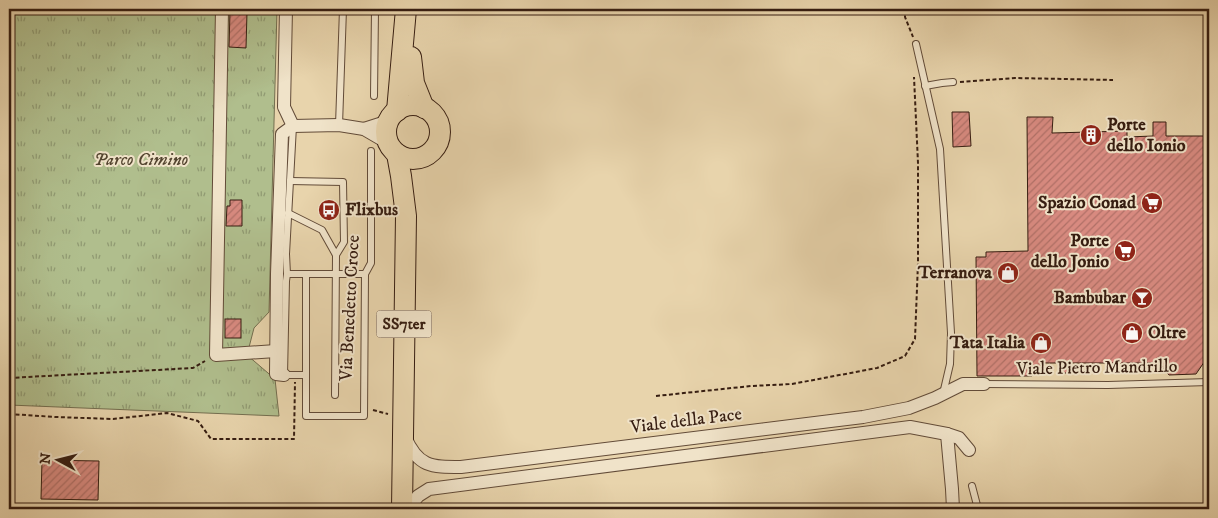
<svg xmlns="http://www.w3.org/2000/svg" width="1218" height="518" font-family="'IM FELL DW Pica',serif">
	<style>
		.park { fill: url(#park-tufts); stroke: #736e4f }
		.building { fill: url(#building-hatch); stroke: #361d11 }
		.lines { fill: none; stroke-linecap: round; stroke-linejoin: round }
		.lane-casing { stroke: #624b38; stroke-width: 8 }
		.street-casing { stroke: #624b38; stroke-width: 14 }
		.primary-casing { stroke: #361d11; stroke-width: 22 }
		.path { stroke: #361d11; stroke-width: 2; stroke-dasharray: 4 2.5; stroke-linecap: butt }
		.lane { stroke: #f0e3c9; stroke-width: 6 }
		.street { stroke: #f0e3c9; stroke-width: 12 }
		.primary { stroke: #e8d4ac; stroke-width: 20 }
		.labels { text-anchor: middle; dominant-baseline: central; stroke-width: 4; stroke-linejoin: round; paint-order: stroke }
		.shield { fill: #f0e3c9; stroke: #6e5848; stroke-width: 1 }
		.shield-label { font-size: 16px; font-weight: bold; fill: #361d11 }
		.poi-label { font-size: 18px; font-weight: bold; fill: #361d11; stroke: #f0e3c9; text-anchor: end }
		.park-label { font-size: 18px; font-style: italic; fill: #544530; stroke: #f0e3c9 }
		.street-label { font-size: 18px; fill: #361d11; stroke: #f0e3c9 }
	</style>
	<defs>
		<pattern id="park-tufts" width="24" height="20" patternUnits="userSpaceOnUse" patternTransform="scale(1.25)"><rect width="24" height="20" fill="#b0be8d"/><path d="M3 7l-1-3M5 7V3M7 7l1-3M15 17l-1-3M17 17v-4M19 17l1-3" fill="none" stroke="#909a72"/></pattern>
		<pattern id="building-hatch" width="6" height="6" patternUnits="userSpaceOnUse" patternTransform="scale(1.25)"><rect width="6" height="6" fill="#d88a80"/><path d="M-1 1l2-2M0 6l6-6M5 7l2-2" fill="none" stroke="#b07067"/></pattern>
	</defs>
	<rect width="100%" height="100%" fill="#e8d4ac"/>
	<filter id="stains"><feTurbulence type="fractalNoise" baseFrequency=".004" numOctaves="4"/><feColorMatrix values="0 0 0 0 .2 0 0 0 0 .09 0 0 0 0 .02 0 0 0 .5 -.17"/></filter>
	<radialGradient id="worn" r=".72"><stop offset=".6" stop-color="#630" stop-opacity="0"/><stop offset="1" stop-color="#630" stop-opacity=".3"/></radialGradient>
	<!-- park -->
	<path class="park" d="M9 9H277L269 312 254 328 247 355 275 379 279 416 9 405Z"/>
	<!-- building -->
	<g class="building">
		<path d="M230 11 247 12 246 48 229 47Z"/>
		<path d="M952 112H969L971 146 953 147Z"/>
		<path d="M1027 117H1053L1052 133 1127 131V137L1153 136V122H1166V136H1209V355L1196 374 1169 375 1159 363H1069V373H1061V363H1043L1032 376H977L976 257H986V252L1028 251Z"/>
		<path d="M230 200H242V226H226L227 206H230Z"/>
		<rect x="225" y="319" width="16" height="19"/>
		<path d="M42 460 99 461 98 500 41 499Z"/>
	</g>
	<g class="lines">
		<!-- lane casing -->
		<g class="lane-casing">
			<g id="lane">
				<path d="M916 44 940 149 951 333 950 364 943 394"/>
				<path d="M925 86 942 83 953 82"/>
				<path d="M374 96 375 9"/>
				<path d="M339 125 343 9"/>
				<path d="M293 126 286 254 287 274 286 281 284 375H306"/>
				<path d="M290 181 343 182 344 242 336 255"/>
				<path d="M288 213 322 230 336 255 335 395"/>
				<path d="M287 274H365"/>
				<path d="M306 274V416H364L365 274 371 263V151"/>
				<path d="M984 384 1108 385 1209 382"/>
				<path d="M972 486 978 509"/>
			</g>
		</g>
		<!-- street casing -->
		<g class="street-casing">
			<g id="street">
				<path d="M222 9 216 355 276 351"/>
				<path d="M286 9 284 107 293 126"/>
				<path d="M364 129 389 121"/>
				<path d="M284 375 276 374 277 274 282 134 293 126 339 125 364 129 388 143"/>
				<path d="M947 434 952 489 953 509"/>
				<path d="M405 437C418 467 431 467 461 467L863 417 909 408 935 398 963 384H984"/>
				<path d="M408 509 418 496 429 489 910 427 947 434 959 438 969 450"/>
			</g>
		</g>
		<!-- primary casing -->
		<g class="primary-casing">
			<g id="primary">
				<path d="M411 57 414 83 424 108"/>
				<circle cx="413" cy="132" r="27"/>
				<path d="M397 111 406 9"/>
				<path d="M397 154 401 176 406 216 402 509"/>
			</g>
		</g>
		<!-- path -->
		<g class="path">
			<path d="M905 9V17L913 37"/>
			<path d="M960 82 1015 78 1113 80"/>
			<path d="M9 378 193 368 205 361"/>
			<path d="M656 396 751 386 792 384 877 368 905 356 915 339 918 263V163L914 77"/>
			<path d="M373 410 388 414"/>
			<path d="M9 414 55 417 113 419 167 413 198 421 211 439H294L295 382"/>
		</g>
		<!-- lane -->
		<use href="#lane" class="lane"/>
		<!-- street -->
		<use href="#street" class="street"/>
		<!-- primary -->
		<use href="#primary" class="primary"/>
	</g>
	<!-- icons -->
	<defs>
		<g id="building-disc" transform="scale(1.125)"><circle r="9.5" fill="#8f2418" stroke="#f0e3c9"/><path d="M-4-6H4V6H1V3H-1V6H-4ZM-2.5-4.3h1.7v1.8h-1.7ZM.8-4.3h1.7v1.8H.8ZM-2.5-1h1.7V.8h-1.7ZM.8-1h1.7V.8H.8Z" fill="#fff"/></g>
		<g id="supermarket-disc" transform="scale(1.125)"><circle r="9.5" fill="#8f2418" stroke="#f0e3c9"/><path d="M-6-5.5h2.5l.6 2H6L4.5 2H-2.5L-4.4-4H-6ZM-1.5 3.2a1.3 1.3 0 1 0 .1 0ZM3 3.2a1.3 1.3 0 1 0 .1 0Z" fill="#fff"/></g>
		<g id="bus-disc" transform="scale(1.125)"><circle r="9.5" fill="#8f2418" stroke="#f0e3c9"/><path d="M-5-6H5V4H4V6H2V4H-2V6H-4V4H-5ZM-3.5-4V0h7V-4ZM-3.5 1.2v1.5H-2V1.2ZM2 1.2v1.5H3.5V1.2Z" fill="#fff"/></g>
		<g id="shop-disc" transform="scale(1.125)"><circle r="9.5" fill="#8f2418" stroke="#f0e3c9"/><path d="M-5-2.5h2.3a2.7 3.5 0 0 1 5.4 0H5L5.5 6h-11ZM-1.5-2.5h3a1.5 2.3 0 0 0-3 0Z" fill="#fff"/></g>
		<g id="bar-disc" transform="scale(1.125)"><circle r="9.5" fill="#8f2418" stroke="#f0e3c9"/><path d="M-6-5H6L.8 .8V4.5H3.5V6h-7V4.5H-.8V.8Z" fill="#fff"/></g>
	</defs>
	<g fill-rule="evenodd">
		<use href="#building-disc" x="1091" y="135"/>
		<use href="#supermarket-disc" x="1152" y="203"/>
		<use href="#bus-disc" x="329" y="210"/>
		<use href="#supermarket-disc" x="1125" y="251"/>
		<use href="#shop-disc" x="1008" y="273"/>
		<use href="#bar-disc" x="1142" y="298"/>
		<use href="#shop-disc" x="1132" y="333"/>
		<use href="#shop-disc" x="1041" y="343"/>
	</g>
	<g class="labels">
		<!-- shield labels -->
		<rect class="shield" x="376.5" y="310.5" width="55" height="27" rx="4"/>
		<g class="shield-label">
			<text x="404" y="324">SS7ter</text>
		</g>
		<!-- poi labels -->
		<g class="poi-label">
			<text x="1107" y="125" text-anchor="start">Porte<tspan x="1107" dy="21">dello Ionio</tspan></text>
			<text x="1136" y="203">Spazio Conad</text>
			<text x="345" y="210" text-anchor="start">Flixbus</text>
			<text x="1109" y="241">Porte<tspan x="1109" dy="21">dello Jonio</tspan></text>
			<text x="992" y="273">Terranova</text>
			<text x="1126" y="298">Bambubar</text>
			<text x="1148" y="333" text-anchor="start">Oltre</text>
			<text x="1025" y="343">Tata Italia</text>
		</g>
		<!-- park labels -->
		<g class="park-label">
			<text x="141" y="160">Parco Cimino</text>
		</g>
		<!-- street labels -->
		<g class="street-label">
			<text transform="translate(350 308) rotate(-87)">Via Benedetto Croce</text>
			<text transform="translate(1097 368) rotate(-1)">Viale Pietro Mandrillo</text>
			<text transform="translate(686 421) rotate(-7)">Viale della Pace</text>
		</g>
	</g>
	<!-- margin -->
	<rect width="1218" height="518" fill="none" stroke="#e8d4ac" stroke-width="30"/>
	<rect x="10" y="10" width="1198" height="498" fill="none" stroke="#361d11" stroke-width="2.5"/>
	<rect x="15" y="15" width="1188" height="488" fill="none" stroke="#361d11"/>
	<!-- north arrow -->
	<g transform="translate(58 460) rotate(277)" stroke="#f0e3c9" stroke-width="4" paint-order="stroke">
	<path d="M0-4L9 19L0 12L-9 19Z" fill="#361d11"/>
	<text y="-8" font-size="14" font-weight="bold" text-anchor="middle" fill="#361d11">N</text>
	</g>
	<rect width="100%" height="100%" filter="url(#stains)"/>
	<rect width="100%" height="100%" fill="url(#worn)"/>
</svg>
